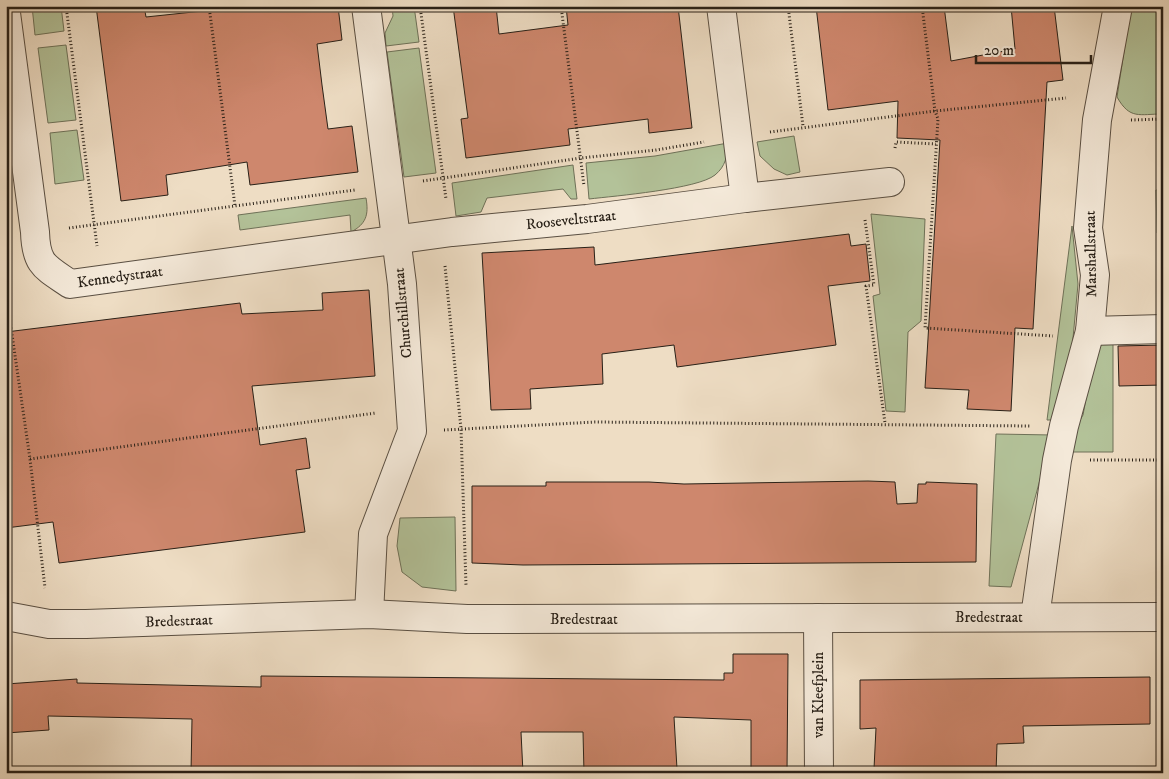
<svg xmlns="http://www.w3.org/2000/svg" width="1169" height="779" font-family="'IM FELL DW Pica',serif">
	<style>
		.green { fill: #b3c299; stroke: #6e7158 }
		.building { fill: #ce876d; stroke: #282017 }
		.lines { fill: none; stroke-linecap: round; stroke-linejoin: round }
		.minor-casing { stroke: #5a4f42; stroke-width: 30 }
		.path { stroke: #282017; stroke-width: 3; stroke-dasharray: 1 2.5; stroke-linecap: butt }
		.minor { stroke: #f4e9d9; stroke-width: 28 }
		.labels { text-anchor: middle; dominant-baseline: central; stroke-width: 5; stroke-linejoin: round; paint-order: stroke }
		.street-label { font-size: 15px; fill: #282017; stroke: #f4e9d9 }
	</style>
	<rect width="100%" height="100%" fill="#eeddc4"/>
	<filter id="stains"><feTurbulence type="fractalNoise" baseFrequency=".004" numOctaves="4"/><feColorMatrix values="0 0 0 0 .2 0 0 0 0 .09 0 0 0 0 .02 0 0 0 .5 -.17"/></filter>
	<radialGradient id="worn" r=".72"><stop offset=".6" stop-color="#630" stop-opacity="0"/><stop offset="1" stop-color="#630" stop-opacity=".3"/></radialGradient>
	<!-- green -->
	<g class="green">
		<path d="M32 6H61L64 31 35 35Z"/>
		<path d="M392 6H414L419 42 386 46 385 33 393 16Z"/>
		<path d="M1131 6H1160L1163 114C1139 114 1130 120 1117 97Z"/>
		<path d="M66 45 76 120 48 123 38 48Z"/>
		<path d="M419 48 436 173 404 177 387 52Z"/>
		<path d="M77 130 84 180 55 184 50 133Z"/>
		<path d="M794 136 800 172 787 175 774 169 760 156 757 142Z"/>
		<path d="M728 143C727 156 726 166 715 175 698 189 615 196 589 199L586 163 655 156Z"/>
		<path d="M573 165 577 199H571L563 189 487 198 481 212 456 216 452 183Z"/>
		<path d="M1156 190H1163V232L1157 233Z"/>
		<path d="M366 198C369 215 366 224 351 232L350 215 240 230 238 215Z"/>
		<path d="M871 214 925 219 921 321 908 332 905 412 886 411 873 296 880 294Z"/>
		<path d="M1072 226 1078 284 1072 349 1058 420H1047Z"/>
		<path d="M1158 245H1163V304H1160Z"/>
		<path d="M1102 340H1113V452H1071L1075 429 1083 415 1093 361Z"/>
		<path d="M996 434 1052 435 1011 587 989 586Z"/>
		<path d="M455 517 456 591 422 587 402 572 397 546 400 518Z"/>
	</g>
	<!-- building -->
	<g class="building">
		<path d="M96 6H144L146 17 250 6H338L342 40 317 44 322 85 328 129 352 126 358 172 250 185 247 162 166 175 168 195 121 201Z"/>
		<path d="M453 6H496L499 34 568 25 566 6H678L692 128 649 133 648 119 568 129 570 145 466 158 461 119 468 118Z"/>
		<path d="M816 6H944L951 61 1015 49 1011 6H1054L1063 80 1047 82 1033 329 1015 328 1011 411 967 409 969 390 925 388 940 140 897 138 898 101 828 110Z"/>
		<path d="M849 234 851 246 866 244 870 281 828 286 836 345 677 367 674 345 602 354 603 384 530 389 531 409 491 410 482 253 594 247 595 265Z"/>
		<path d="M369 290 375 376 252 386 260 445 306 438 310 468 296 470 305 532 59 563 53 522 6 528V332L240 303 242 314 323 310 322 293Z"/>
		<path d="M1163 345V385L1119 386 1118 346Z"/>
		<path d="M868 481 895 482 897 504 917 503 918 484H926V482L977 484 976 562 523 565 472 563V486H546V482H649L684 484Z"/>
		<path d="M733 654H788L787 773H751V720L674 717 677 769 593 773H584L583 732H521L523 773H191L192 719 48 716 49 730 6 733V684L77 679V683L261 687V676L724 680V673H733Z"/>
		<path d="M1150 677V724L1023 726 1024 743 997 744 996 773 874 769 876 728 860 729V680Z"/>
	</g>
	<g class="lines">
		<!-- minor casing -->
		<g class="minor-casing">
			<g id="minor">
				<path d="M366 6 402 284 412 431 373 534 369 614"/>
				<path d="M721 6 745 198"/>
				<path d="M6 13 35 232C36 265 45 267 70 284L452 232 587 219 745 198 890 182"/>
				<path d="M1090 331 1163 329"/>
				<path d="M6 616 49 624H86L369 614 467 619 1163 617"/>
				<path d="M1035 617 1057 460 1064 426 1090 331 1095 275 1088 228 1097 120 1118 6"/>
				<path d="M818 618 819 773"/>
			</g>
		</g>
		<!-- path -->
		<g class="path">
			<path d="M66 6 97 246"/>
			<path d="M209 6 235 206"/>
			<path d="M420 6 446 199"/>
			<path d="M561 6 584 186"/>
			<path d="M788 6 803 126"/>
			<path d="M922 6 935 111 938 119 925 328 1053 336"/>
			<path d="M1131 120 1163 119"/>
			<path d="M770 132 935 111 1066 98"/>
			<path d="M895 148 896 142 936 144"/>
			<path d="M423 181 581 158 656 150 704 142"/>
			<path d="M865 220 874 285 866 286 885 423"/>
			<path d="M69 228 355 190"/>
			<path d="M445 266 461 429 466 586"/>
			<path d="M6 293 30 459 45 588"/>
			<path d="M444 430 595 422 1030 426"/>
			<path d="M30 459 376 413"/>
			<path d="M1090 460H1163"/>
		</g>
		<!-- minor -->
		<use href="#minor" class="minor"/>
	</g>
	<g class="labels">
		<!-- street labels -->
		<g class="street-label">
			<text transform="translate(571 220) rotate(-6)">Rooseveltstraat</text>
			<text transform="translate(1091 254) rotate(-91)">Marshallstraat</text>
			<text transform="translate(120 277) rotate(-8)">Kennedystraat</text>
			<text transform="translate(403 313) rotate(-95)">Churchillstraat</text>
			<text x="989" y="617">Bredestraat</text>
			<text x="584" y="619">Bredestraat</text>
			<text transform="translate(179 621) rotate(-2)">Bredestraat</text>
			<text transform="translate(818 695) rotate(-90)">van Kleefplein</text>
		</g>
	</g>
	<!-- margin -->
	<rect width="1169" height="779" fill="none" stroke="#eeddc4" stroke-width="25"/>
	<rect x="8" y="8" width="1154" height="764" fill="none" stroke="#282017" stroke-width="2.5"/>
	<rect x="12" y="12" width="1144" height="754" fill="none" stroke="#282017"/>
	<!-- scale -->
	<path d="M976 55v8h115v-8" fill="none" stroke="#282017" stroke-width="2.5"/>
	<text x="984" y="55" font-size="15" fill="#282017" stroke="#f4e9d9" stroke-width="4" paint-order="stroke">20 m</text>
	<rect width="100%" height="100%" filter="url(#stains)"/>
	<rect width="100%" height="100%" fill="url(#worn)"/>
</svg>
